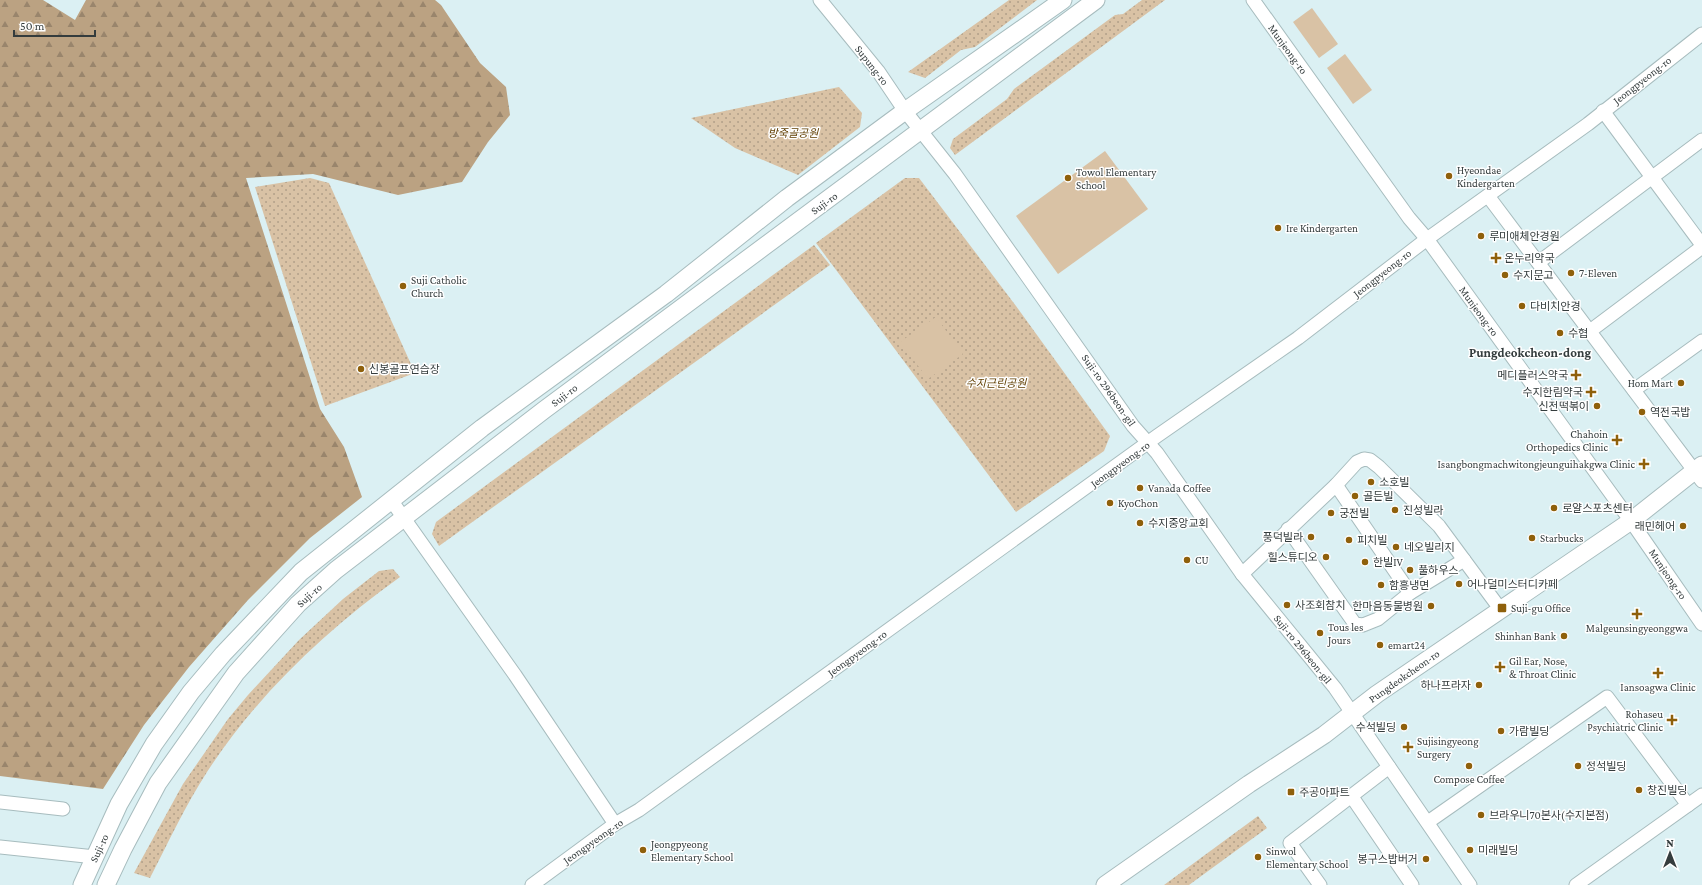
<svg xmlns="http://www.w3.org/2000/svg" width="1702" height="885" font-family="'Crimson Pro','Noto Sans KR',serif">
	<style>
		.grass { fill: url(#grass-dots) }
		.forest { fill: url(#forest-firs) }
		.pitch { fill: #d9c2a5 }
		.lines { fill: none; stroke-linecap: round; stroke-linejoin: round }
		.minor-casing { stroke: #a7bcbe; stroke-width: 15 }
		.major-casing { stroke: #a7bcbe; stroke-width: 19 }
		.minor { stroke: #fff; stroke-width: 13 }
		.major { stroke: #fff; stroke-width: 17 }
		.poi-dot { fill: #8f600b; stroke: #fff; stroke-width: 1.5 }
		.labels { text-anchor: middle; dominant-baseline: central; stroke-width: 3; stroke-linejoin: round; paint-order: stroke }
		.street-label { font-size: 11px; fill: #343c3d; stroke: #fff }
		.park-label { font-size: 11px; font-style: italic; fill: #603e00; stroke: #fff }
		.poi-label { font-size: 11px; fill: #343c3d; stroke: #fff; text-anchor: start }
		.quarter-label { font-size: 13px; font-weight: bold; fill: #343c3d; stroke: #fff }
	</style>
	<defs>
		<pattern id="grass-dots" width="8" height="8" patternUnits="userSpaceOnUse"><rect width="8" height="8" fill="#d9c2a5"/><path d="M2 2h.1M6 6h.1" fill="none" stroke="#b19f88" stroke-width="1.8" stroke-linecap="round"/></pattern>
		<pattern id="forest-firs" width="22" height="20" patternUnits="userSpaceOnUse"><rect width="22" height="20" fill="#bba282"/><path d="M5 1l3.5 6h-7zM16 11l3.5 6h-7z" fill="#99856c"/></pattern>
	</defs>
	<rect width="100%" height="100%" fill="#dbf0f3"/>
	<!-- grass -->
	<g class="grass">
		<path d="M1009 0H1037L975 47 961 50 925 78 908 72Z"/>
		<path d="M1142 0H1165L955 155 950 148 953 139 1007 99 1014 89 1115 15 1123 14Z"/>
		<path d="M839 87 862 113 860 127 798 175 735 148 691 118Z"/>
		<path d="M310 178 329 183 415 373 325 406 255 187Z"/>
		<path d="M905 178H919L1016 306 1110 436 1104 451 1016 512 816 243Z"/>
		<path d="M814 245 830 265 439 546 432 534 436 522Z"/>
		<path d="M393 569 400 577C326 630 257 695 207 772 185 806 168 843 150 878L134 873 183 784 228 719 248 695 299 640 343 599 379 571Z"/>
		<path d="M1258 816 1267 828 1189 885H1164Z"/>
	</g>
	<!-- forest -->
	<path class="forest" d="M0 0H43L75 20 86 0H435L441 5 480 63 506 87 510 115 488 142 462 182 398 195 313 174 246 178 320 409 344 447 362 497 310 538 248 600 189 667 144 725 103 789 0 776Z"/>
	<!-- pitch -->
	<g class="pitch">
		<path d="M1312 8 1338 44 1319 58 1293 22Z"/>
		<path d="M1345 54 1372 90 1353 104 1327 68Z"/>
		<path d="M1105 151 1148 209 1058 274 1016 216Z"/>
		<path d="M936 317 963 354 928 379 900 342Z"/>
	</g>
	<g class="lines">
		<!-- minor casing -->
		<g class="minor-casing">
			<g id="minor">
				<path d="M820 0 878 71 905 111 955 174 1133 426 1157 453 1242 574 1335 688 1470 885"/>
				<path d="M1253 0 1409 218 1427 239 1633 524 1702 624"/>
				<path d="M1603 111 1702 245"/>
				<path d="M1488 196 1702 481"/>
				<path d="M1539 262 1702 140"/>
				<path d="M1590 331 1702 247"/>
				<path d="M1634 390 1702 341"/>
				<path d="M1336 485 1410 593"/>
				<path d="M391 500 515 675 615 824"/>
				<path d="M1288 529 1355 624 1363 625 1378 619 1410 593 1464 560"/>
				<path d="M1242 574 1336 485 1357 462 1364 459 1370 460 1379 467 1439 526 1501 610"/>
				<path d="M1352 797 1412 885"/>
				<path d="M0 802 63 809"/>
				<path d="M1428 822 1607 697 1688 805"/>
				<path d="M0 847 95 857"/>
				<path d="M532 885 615 824 639 810 1157 436 1298 338 1427 239 1588 124 1702 34"/>
				<path d="M1320 885 1290 843 1389 767"/>
				<path d="M1576 885 1702 795"/>
			</g>
		</g>
		<!-- major casing -->
		<g class="major-casing">
			<g id="major">
				<path d="M82 885 119 804 154 744 191 692 223 654 301 572 482 428 666 294 787 198 905 111 1063 0"/>
				<path d="M106 885 123 849 158 783 236 673 298 604 336 570 544 410 1096 0"/>
				<path d="M1105 885 1249 784 1324 735 1377 694 1631 521 1702 465"/>
			</g>
		</g>
		<!-- minor -->
		<use href="#minor" class="minor"/>
		<!-- major -->
		<use href="#major" class="major"/>
	</g>
	<!-- markers -->
	<g class="poi-dot">
		<circle cx="1449" cy="176" r="4"/>
		<circle cx="1068" cy="178" r="4"/>
		<circle cx="1278" cy="228" r="4"/>
		<circle cx="1481" cy="236" r="4"/>
		<path d="M1494 252h4v4h4v4h-4v4h-4v-4h-4v-4h4z"/>
		<circle cx="1571" cy="273" r="4"/>
		<circle cx="1505" cy="275" r="4"/>
		<circle cx="403" cy="286" r="4"/>
		<circle cx="1522" cy="306" r="4"/>
		<circle cx="1560" cy="333" r="4"/>
		<circle cx="361" cy="369" r="4"/>
		<path d="M1574 369h4v4h4v4h-4v4h-4v-4h-4v-4h4z"/>
		<circle cx="1681" cy="383" r="4"/>
		<path d="M1589 386h4v4h4v4h-4v4h-4v-4h-4v-4h4z"/>
		<circle cx="1597" cy="406" r="4"/>
		<circle cx="1642" cy="412" r="4"/>
		<path d="M1615 434h4v4h4v4h-4v4h-4v-4h-4v-4h4z"/>
		<path d="M1642 458h4v4h4v4h-4v4h-4v-4h-4v-4h4z"/>
		<circle cx="1371" cy="482" r="4"/>
		<circle cx="1140" cy="488" r="4"/>
		<circle cx="1355" cy="496" r="4"/>
		<circle cx="1110" cy="503" r="4"/>
		<circle cx="1554" cy="508" r="4"/>
		<circle cx="1395" cy="510" r="4"/>
		<circle cx="1331" cy="513" r="4"/>
		<circle cx="1140" cy="523" r="4"/>
		<circle cx="1683" cy="526" r="4"/>
		<circle cx="1311" cy="537" r="4"/>
		<circle cx="1532" cy="538" r="4"/>
		<circle cx="1349" cy="540" r="4"/>
		<circle cx="1396" cy="547" r="4"/>
		<circle cx="1326" cy="557" r="4"/>
		<circle cx="1187" cy="560" r="4"/>
		<circle cx="1365" cy="562" r="4"/>
		<circle cx="1410" cy="570" r="4"/>
		<circle cx="1459" cy="584" r="4"/>
		<circle cx="1381" cy="585" r="4"/>
		<circle cx="1287" cy="605" r="4"/>
		<circle cx="1431" cy="606" r="4"/>
		<rect x="1497" y="603" width="10" height="10" rx="2"/>
		<path d="M1635 608h4v4h4v4h-4v4h-4v-4h-4v-4h4z"/>
		<circle cx="1320" cy="633" r="4"/>
		<circle cx="1564" cy="636" r="4"/>
		<circle cx="1380" cy="645" r="4"/>
		<path d="M1498 661h4v4h4v4h-4v4h-4v-4h-4v-4h4z"/>
		<path d="M1656 667h4v4h4v4h-4v4h-4v-4h-4v-4h4z"/>
		<circle cx="1479" cy="685" r="4"/>
		<path d="M1670 714h4v4h4v4h-4v4h-4v-4h-4v-4h4z"/>
		<circle cx="1404" cy="727" r="4"/>
		<circle cx="1501" cy="731" r="4"/>
		<path d="M1406 741h4v4h4v4h-4v4h-4v-4h-4v-4h4z"/>
		<circle cx="1469" cy="766" r="4"/>
		<circle cx="1578" cy="766" r="4"/>
		<circle cx="1639" cy="790" r="4"/>
		<rect x="1287" y="788" width="8" height="8" rx="2"/>
		<circle cx="1481" cy="815" r="4"/>
		<circle cx="643" cy="850" r="4"/>
		<circle cx="1470" cy="850" r="4"/>
		<circle cx="1258" cy="857" r="4"/>
		<circle cx="1426" cy="859" r="4"/>
	</g>
	<g class="labels">
		<!-- street labels -->
		<g class="street-label">
			<text transform="translate(1288 49) rotate(54)">Munjeong-ro</text>
			<text transform="translate(872 65) rotate(52)">Supung-ro</text>
			<text transform="translate(1642 80) rotate(-38)">Jeongpyeong-ro</text>
			<text transform="translate(824 203) rotate(-36)">Suji-ro</text>
			<text transform="translate(1382 273) rotate(-38)">Jeongpyeong-ro</text>
			<text transform="translate(1479 311) rotate(54)">Munjeong-ro</text>
			<text transform="translate(1109 390) rotate(55)">Suji-ro 296beon-gil</text>
			<text transform="translate(564 395) rotate(-37)">Suji-ro</text>
			<text transform="translate(1120 464) rotate(-36)">Jeongpyeong-ro</text>
			<text transform="translate(1668 574) rotate(56)">Munjeong-ro</text>
			<text transform="translate(309 595) rotate(-42)">Suji-ro</text>
			<text transform="translate(1303 649) rotate(51)">Suji-ro 296beon-gil</text>
			<text transform="translate(857 653) rotate(-36)">Jeongpyeong-ro</text>
			<text transform="translate(1404 676) rotate(-35)">Pungdeokcheon-ro</text>
			<text transform="translate(593 841) rotate(-35)">Jeongpyeong-ro</text>
			<text transform="translate(99 848) rotate(-65)">Suji-ro</text>
		</g>
		<!-- park labels -->
		<g class="park-label">
			<text x="793" y="133">방죽골공원</text>
			<text x="996" y="383">수지근린공원</text>
		</g>
		<!-- poi labels -->
		<g class="poi-label">
			<text x="1457" y="170">Hyeondae<tspan x="1457" dy="13">Kindergarten</tspan></text>
			<text x="1076" y="172">Towol Elementary<tspan x="1076" dy="13">School</tspan></text>
			<text x="1286" y="228">Ire Kindergarten</text>
			<text x="1489" y="236">루미애체안경원</text>
			<text x="1504" y="258">온누리약국</text>
			<text x="1579" y="273">7-Eleven</text>
			<text x="1513" y="275">수지문고</text>
			<text x="411" y="280">Suji Catholic<tspan x="411" dy="13">Church</tspan></text>
			<text x="1530" y="306">다비치안경</text>
			<text x="1568" y="333">수협</text>
			<text x="369" y="369">신봉골프연습장</text>
			<text x="1568" y="375" text-anchor="end">메디플러스약국</text>
			<text x="1673" y="383" text-anchor="end">Hom Mart</text>
			<text x="1583" y="392" text-anchor="end">수지한림약국</text>
			<text x="1589" y="406" text-anchor="end">신전떡볶이</text>
			<text x="1650" y="412">역전국밥</text>
			<text x="1608" y="434" text-anchor="end">Chahoin<tspan x="1608" dy="13">Orthopedics Clinic</tspan></text>
			<text x="1635" y="464" text-anchor="end">Isangbongmachwitongjeunguihakgwa Clinic</text>
			<text x="1379" y="482">소호빌</text>
			<text x="1148" y="488">Vanada Coffee</text>
			<text x="1363" y="496">골든빌</text>
			<text x="1118" y="503">KyoChon</text>
			<text x="1562" y="508">로얄스포츠센터</text>
			<text x="1403" y="510">진성빌라</text>
			<text x="1339" y="513">궁전빌</text>
			<text x="1148" y="523">수지중앙교회</text>
			<text x="1675" y="526" text-anchor="end">래민헤어</text>
			<text x="1303" y="537" text-anchor="end">풍덕빌라</text>
			<text x="1540" y="538">Starbucks</text>
			<text x="1357" y="540">피치빌</text>
			<text x="1404" y="547">네오빌리지</text>
			<text x="1318" y="557" text-anchor="end">힐스튜디오</text>
			<text x="1195" y="560">CU</text>
			<text x="1373" y="562">한빌IV</text>
			<text x="1418" y="570">풀하우스</text>
			<text x="1467" y="584">어나덜미스터디카페</text>
			<text x="1389" y="585">함흥냉면</text>
			<text x="1295" y="605">사조회참치</text>
			<text x="1423" y="606" text-anchor="end">한마음동물병원</text>
			<text x="1511" y="608">Suji-gu Office</text>
			<text x="1328" y="627">Tous les<tspan x="1328" dy="13">Jours</tspan></text>
			<text x="1637" y="628" text-anchor="middle">Malgeunsingyeonggwa</text>
			<text x="1556" y="636" text-anchor="end">Shinhan Bank</text>
			<text x="1388" y="645">emart24</text>
			<text x="1509" y="661">Gil Ear, Nose,<tspan x="1509" dy="13">&amp; Throat Clinic</tspan></text>
			<text x="1471" y="685" text-anchor="end">하나프라자</text>
			<text x="1658" y="687" text-anchor="middle">Iansoagwa Clinic</text>
			<text x="1663" y="714" text-anchor="end">Rohaseu<tspan x="1663" dy="13">Psychiatric Clinic</tspan></text>
			<text x="1396" y="727" text-anchor="end">수석빌딩</text>
			<text x="1509" y="731">가람빌딩</text>
			<text x="1417" y="741">Sujisingyeong<tspan x="1417" dy="13">Surgery</tspan></text>
			<text x="1586" y="766">정석빌딩</text>
			<text x="1469" y="779" text-anchor="middle">Compose Coffee</text>
			<text x="1647" y="790">창진빌딩</text>
			<text x="1299" y="792">주공아파트</text>
			<text x="1489" y="815">브라우니70본사(수지본점)</text>
			<text x="651" y="844">Jeongpyeong<tspan x="651" dy="13">Elementary School</tspan></text>
			<text x="1478" y="850">미래빌딩</text>
			<text x="1266" y="851">Sinwol<tspan x="1266" dy="13">Elementary School</tspan></text>
			<text x="1418" y="859" text-anchor="end">봉구스밥버거</text>
		</g>
		<!-- quarter labels -->
		<g class="quarter-label">
			<text x="1530" y="352">Pungdeokcheon-dong</text>
		</g>
	</g>
	<!-- north arrow -->
	<g transform="translate(1670 853)" stroke="#ffffff" stroke-width="3" paint-order="stroke">
	<path d="M0-3L7 15L0 10L-7 15Z" fill="#343c3d"/>
	<text y="-6" font-size="11" font-weight="bold" text-anchor="middle" fill="#343c3d">N</text>
	</g>
	<!-- scale -->
	<path d="M14 30v6h81v-6" fill="none" stroke="#343c3d" stroke-width="2"/>
	<text x="20" y="30" font-size="12" fill="#343c3d" stroke="#ffffff" stroke-width="3" paint-order="stroke">50 m</text>
</svg>
